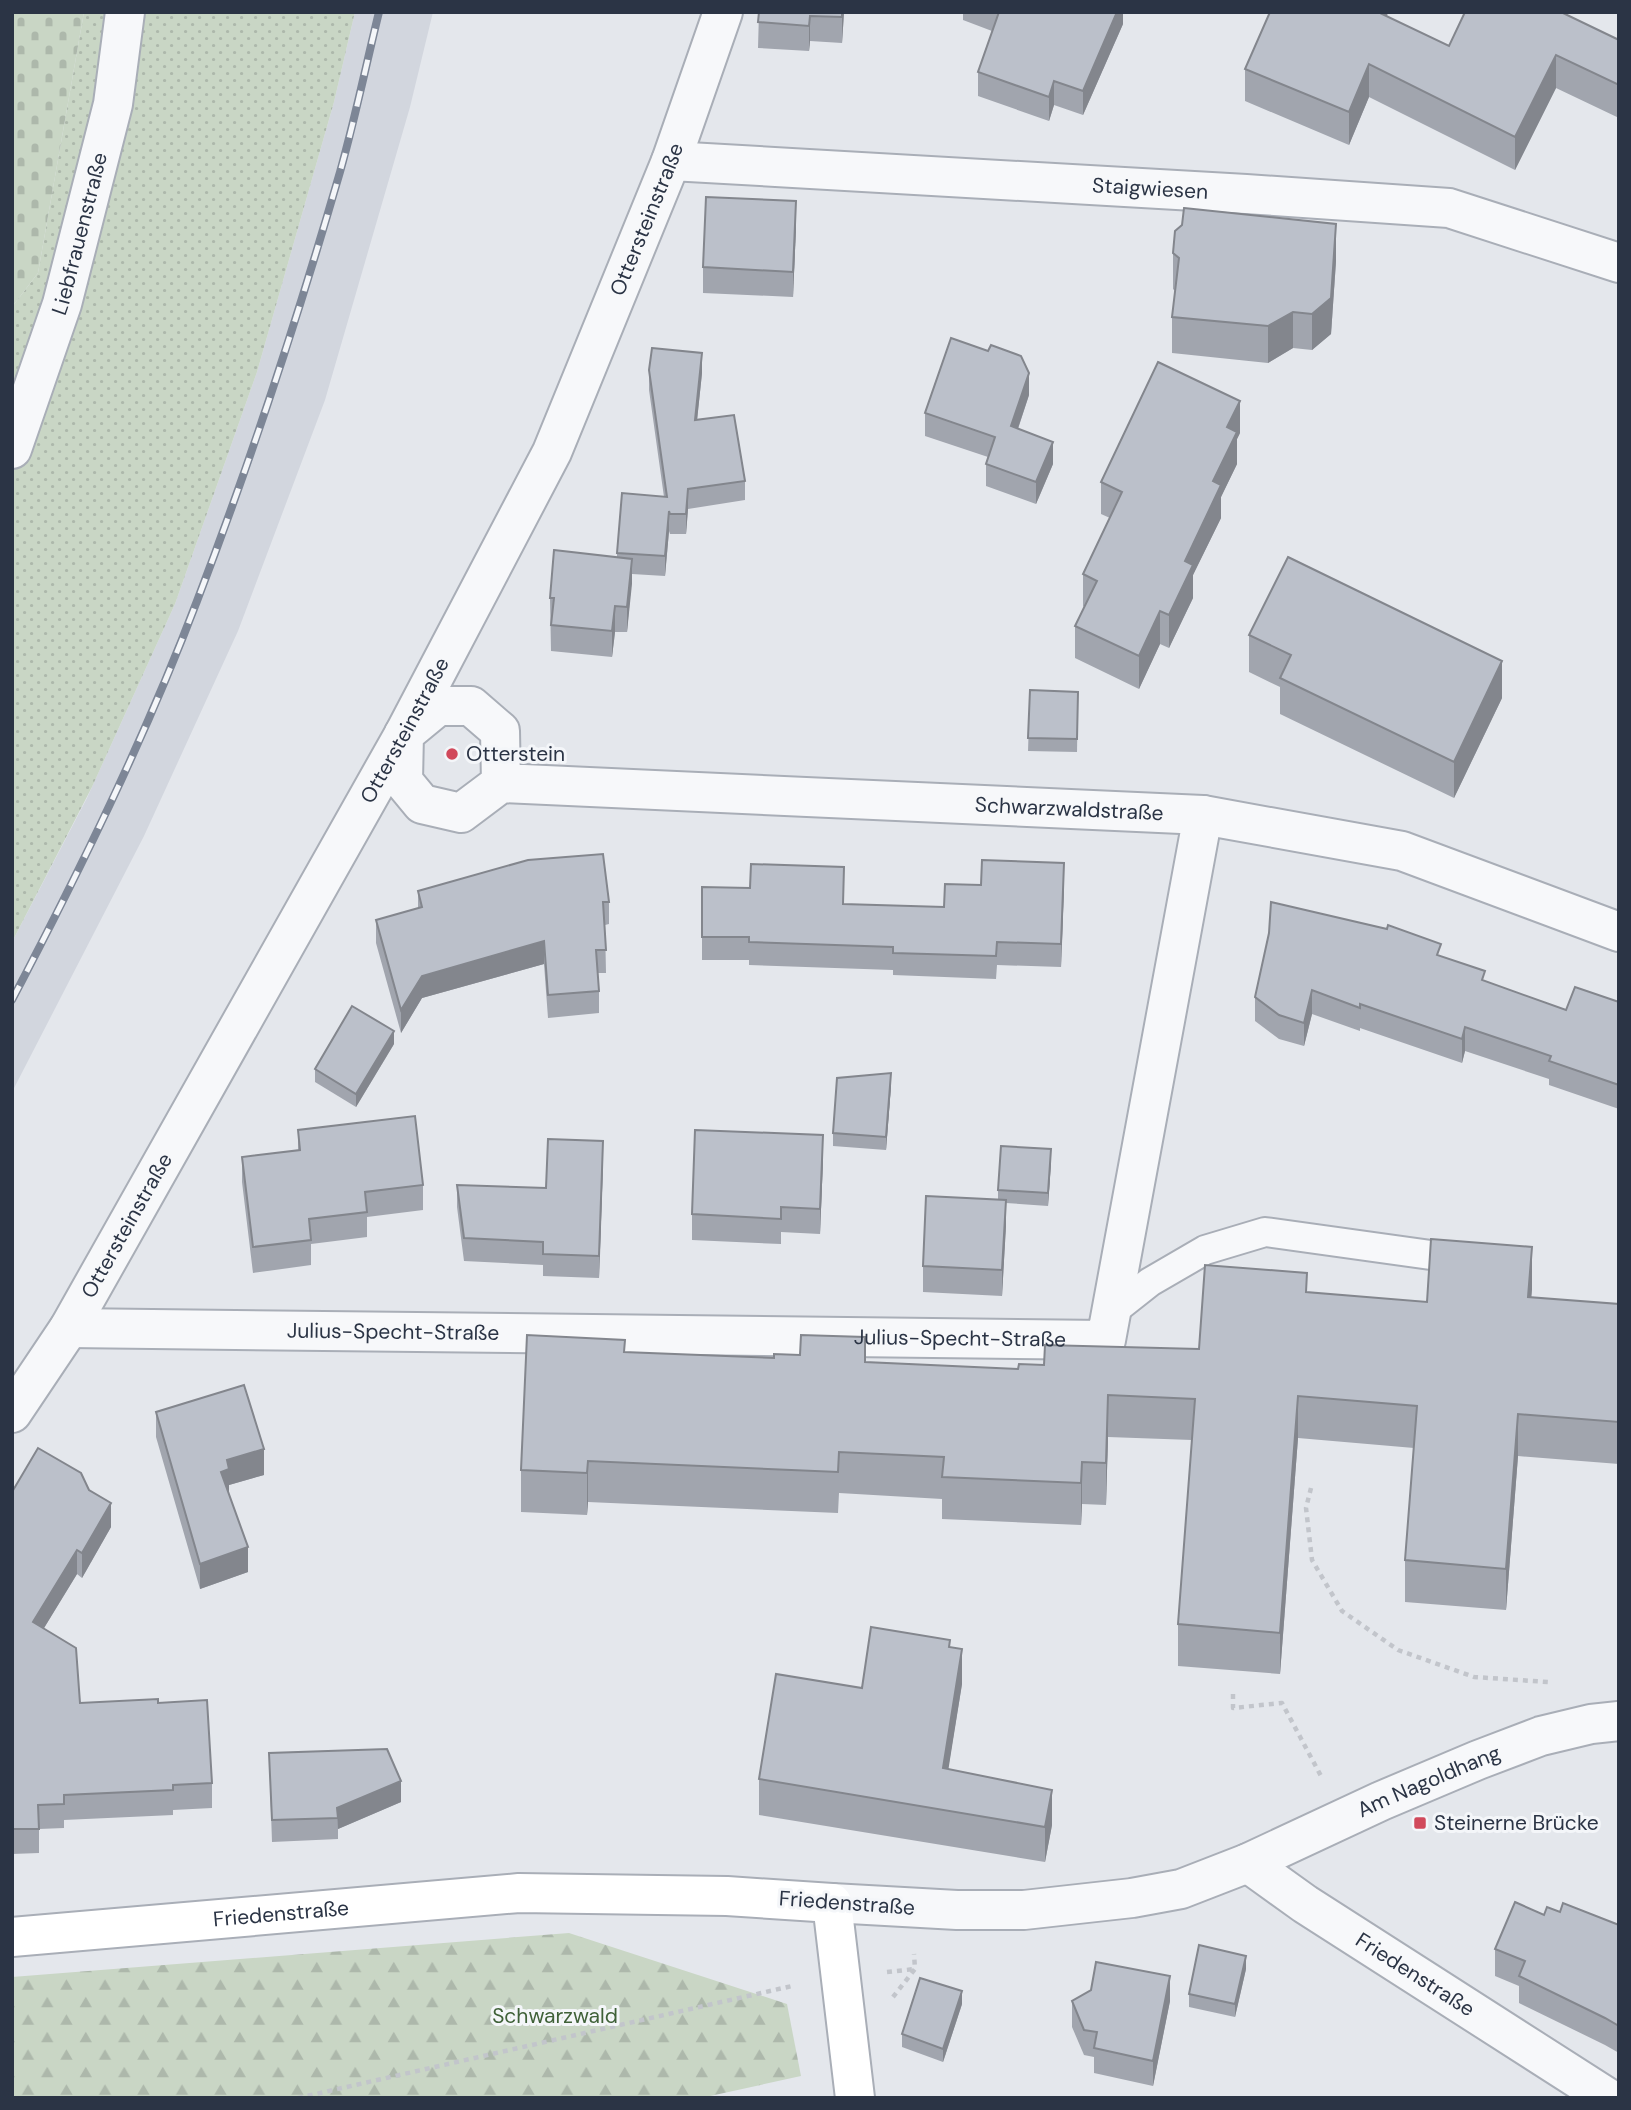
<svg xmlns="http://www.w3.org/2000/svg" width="1631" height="2110" font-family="'DM Sans',sans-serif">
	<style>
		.built { fill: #d2d6de }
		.grass { fill: url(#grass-dots) }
		.forest { fill: url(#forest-firs) }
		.cemetery { fill: url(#cemetery-stones) }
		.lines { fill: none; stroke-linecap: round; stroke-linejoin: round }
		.lane-casing { stroke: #a9aeb7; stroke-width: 32 }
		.street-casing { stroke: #a9aeb7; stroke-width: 42 }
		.secondary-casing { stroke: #a9aeb7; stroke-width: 42 }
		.path { stroke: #c2c5cb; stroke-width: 4.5; stroke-dasharray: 5 5; stroke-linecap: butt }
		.lane { stroke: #f7f8fa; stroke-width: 28 }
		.street { stroke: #f7f8fa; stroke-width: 38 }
		.secondary { stroke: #fff; stroke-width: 38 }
		.rail-casing { stroke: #7d8696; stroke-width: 8 }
		.rail { stroke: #f4f6f9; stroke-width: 5; stroke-dasharray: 16; stroke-linecap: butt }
		.wall { fill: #a1a5ae }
		.shaded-wall { fill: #83868d }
		.building { fill: #bbc0ca; stroke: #83868d; stroke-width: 2 }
		.poi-dot { fill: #d1495b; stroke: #f4f6f9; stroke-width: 2.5 }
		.labels { text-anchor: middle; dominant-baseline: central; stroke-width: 6; stroke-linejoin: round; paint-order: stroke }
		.street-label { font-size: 21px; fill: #2b3445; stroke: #f4f6f9 }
		.poi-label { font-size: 21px; fill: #2b3445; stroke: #f4f6f9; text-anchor: start }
		.park-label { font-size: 21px; fill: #3f6138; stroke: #f4f6f9 }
	</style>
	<defs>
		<pattern id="grass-dots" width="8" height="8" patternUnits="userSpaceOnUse" patternTransform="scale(1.75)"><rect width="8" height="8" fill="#c9d6c5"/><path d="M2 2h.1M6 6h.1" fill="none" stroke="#adb8ab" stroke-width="1.8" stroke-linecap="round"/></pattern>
		<pattern id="forest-firs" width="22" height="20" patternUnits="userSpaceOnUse" patternTransform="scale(1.75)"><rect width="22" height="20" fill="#c9d6c5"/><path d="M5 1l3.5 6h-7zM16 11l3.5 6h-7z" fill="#adb8ab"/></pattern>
		<pattern id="cemetery-stones" width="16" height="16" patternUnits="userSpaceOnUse" patternTransform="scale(1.75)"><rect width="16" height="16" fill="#c9d6c5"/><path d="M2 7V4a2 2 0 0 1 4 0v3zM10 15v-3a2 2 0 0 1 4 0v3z" fill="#adb8ab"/></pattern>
	</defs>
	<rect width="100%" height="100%" fill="#e4e7ec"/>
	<!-- built -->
	<path class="built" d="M355 12H433L410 107 325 400 238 631 144 836 12 1092V942L87 798 175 604 257 372 334 102Z"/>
	<!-- grass -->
	<path class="grass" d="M84 12H355L334 102 257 372 175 604 92 787 12 942V307L38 273Z"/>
	<!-- forest -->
	<path class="forest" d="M569 1933 787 2004 801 2076 701 2098H12V1977Z"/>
	<!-- cemetery -->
	<path class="cemetery" d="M12 12H84L38 273 12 307Z"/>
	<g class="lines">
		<!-- lane casing -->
		<g class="lane-casing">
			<path id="lane" d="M1112 1312 1150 1282 1205 1250 1265 1232 1467 1260"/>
		</g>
		<!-- street casing -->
		<g class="street-casing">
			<g id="street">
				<path id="s1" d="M671 161 1246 194 1449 208 1619 263"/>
				<path id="s2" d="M12 449 62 304 113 104 125 12"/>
				<path id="s3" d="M501 783 500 731 471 706H438L404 734 403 781 422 804 461 813 501 783 1203 815 1402 851 1619 932"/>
				<path id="s4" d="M69 1328 1106 1340 1203 815"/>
				<path id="s5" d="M12 1413 69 1328 404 734 552 452 671 161 723 12"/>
				<path id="s6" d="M1248 1863 1305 1904 1608 2098"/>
				<path id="s7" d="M832 1903 957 1910H1024L1132 1898 1181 1889 1248 1863 1381 1801 1478 1760 1541 1736 1591 1724 1619 1721"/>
			</g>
		</g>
		<!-- secondary casing -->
		<g class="secondary-casing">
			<g id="secondary">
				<path id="s8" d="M12 1937 519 1893 727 1896 832 1903 855 2098"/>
			</g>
		</g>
		<!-- path -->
		<g class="path">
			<path d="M1311 1488 1306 1508 1312 1560 1342 1611 1398 1650 1474 1677 1548 1682"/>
			<path d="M1233 1694V1708L1282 1703 1321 1776"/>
			<path d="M887 1972 915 1969"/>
			<path d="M893 1997 915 1969 914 1954"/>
			<path d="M298 2098 792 1986"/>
		</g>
		<!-- lane -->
		<use href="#lane" class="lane"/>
		<!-- street -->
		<use href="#street" class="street"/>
		<!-- secondary -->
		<use href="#secondary" class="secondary"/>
		<!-- rail casing -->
		<g class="rail-casing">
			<path id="rail" d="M12 1000C80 870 145 738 197 601 251 460 298 317 340 172 355 119 366 65 379 12"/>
		</g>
		<!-- rail -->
		<use href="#rail" class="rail"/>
	</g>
	<!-- wall -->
	<g class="wall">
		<path d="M759 12H844L842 43 810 41 809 51 758 48Z"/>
		<path d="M963 12H1123V24L1083 115 1054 105 1049 121 978 96V72L992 31 963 20Z"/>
		<path d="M1388 12 1387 17 1449 46 1619 40V118L1556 88 1515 170 1369 97 1349 145 1245 101V69Z"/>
		<path d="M796 227 793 297 703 293V267Z"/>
		<path d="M1173 253 1336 261 1331 334 1312 350 1293 348 1268 363 1172 353V317L1175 291 1173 289Z"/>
		<path d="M649 370 702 373 697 420 745 481V500L688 509 686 534H670L669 531 665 576 632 574 627 632H615L612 657 551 651 550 598 617 557V553L664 497 649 390Z"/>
		<path d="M1029 395 1018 429 1053 464 1036 504 986 486V464L988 457 925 436V413Z"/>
		<path d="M1240 433 1237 439V464L1221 497V518L1193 575V598L1169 648 1160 644 1139 689 1075 658V626L1084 607 1083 606V574L1110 518 1101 514V482Z"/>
		<path d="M1249 635 1502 698 1454 798 1280 714V687L1249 672Z"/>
		<path d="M1030 690 1078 692 1077 752 1028 751Z"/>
		<path d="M981 885 1064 886 1061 967 997 965 996 979 893 975V970L749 965V960H702V887L750 888 844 904 944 907Z"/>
		<path d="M418 891 609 902V924L605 925 606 973H598L599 991V1013L548 1018 544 964 422 998 401 1033 376 943V920L418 908Z"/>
		<path d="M1441 956 1485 981 1566 1010 1619 1002V1109L1549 1085V1079L1465 1051 1462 1063 1360 1028V1031L1312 1014 1304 1046 1279 1039 1255 1021V997Z"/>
		<path d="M394 1044 356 1107 315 1082V1069Z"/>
		<path d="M891 1086 886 1150 833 1146V1133Z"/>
		<path d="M298 1130 423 1185V1210L367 1217V1237L311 1244V1265L253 1273 242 1182V1157L298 1150Z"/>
		<path d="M823 1160 820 1234 781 1232V1244L692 1240V1214Z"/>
		<path d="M1051 1162 1048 1206 1006 1203V1225L1002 1296 923 1292V1266L998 1199V1190Z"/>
		<path d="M603 1164 599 1278 543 1276V1265L464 1261 457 1207V1185L546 1188Z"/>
		<path d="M1532 1289 1531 1297 1619 1304V1464L1518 1456 1506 1610 1405 1602V1560L1414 1448 1298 1438 1280 1674 1178 1666V1624L1192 1440 1108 1437 1106 1505 1082 1504 1081 1525 942 1519V1499L839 1493 838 1513 588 1502 587 1515 521 1512V1470L625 1352 1018 1369 1199 1349 1307 1292 1427 1302Z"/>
		<path d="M156 1412 264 1475 229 1485V1494L248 1572 200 1589 156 1437Z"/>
		<path d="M89 1490 111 1527 82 1578 77 1574 44 1628 80 1703H158L212 1783V1808L173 1810V1815L64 1820V1828L39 1829V1853L12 1854V1492Z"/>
		<path d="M950 1647 962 1684 948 1769 1052 1825 1045 1862 759 1815V1779L862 1688Z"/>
		<path d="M269 1753 401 1802 338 1829V1839L272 1842Z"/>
		<path d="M1560 1912 1619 1925V2053L1605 2045 1519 2003V1986L1495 1976V1949L1544 1915Z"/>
		<path d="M1246 1969 1235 2017 1189 2007V1994Z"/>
		<path d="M1072 2001H1170L1153 2086 1094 2073V2057L1084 2055 1072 2027Z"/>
		<path d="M962 2004 943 2062 902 2047V2034Z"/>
	</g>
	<!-- shaded-wall -->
	<g class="shaded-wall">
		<path d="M842 12H844L842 43Z"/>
		<path d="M1117 12H1123V24L1083 115V91Z"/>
		<path d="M1376 12H1388L1376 44Z"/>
		<path d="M810 16V41L809 51V26Z"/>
		<path d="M1556 55V88L1515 170V137Z"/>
		<path d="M1369 64V97L1349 145V112Z"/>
		<path d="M1054 81V105L1049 121V97Z"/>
		<path d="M796 201V227L793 297V272Z"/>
		<path d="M1336 224V261L1331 334 1312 350V314Z"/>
		<path d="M1293 312V348L1268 363V326Z"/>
		<path d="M702 353V373L695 440V420Z"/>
		<path d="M1029 373V395L1011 449V426Z"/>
		<path d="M1240 401V433L1237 439V464L1221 497V518L1193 575V598L1169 648V615L1185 561 1213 481 1227 427Z"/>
		<path d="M1053 442V464L1036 504V482Z"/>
		<path d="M688 489V509L686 534V514Z"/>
		<path d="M669 511V531L665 576V556Z"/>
		<path d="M632 559V584L627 632V607Z"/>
		<path d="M615 606V632L612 657V631Z"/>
		<path d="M1160 611V644L1139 689V656Z"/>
		<path d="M1502 661V698L1454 798V762Z"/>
		<path d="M1064 863V886L1061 967V944Z"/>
		<path d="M544 941V964L422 998 401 1033V1010L422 976Z"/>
		<path d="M1312 990V1014L1304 1046V1023Z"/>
		<path d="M1465 1027V1051L1462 1063V1039Z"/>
		<path d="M394 1031V1044L356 1107V1094Z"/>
		<path d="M891 1073V1086L886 1150V1137Z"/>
		<path d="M823 1135V1160L820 1234V1209Z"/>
		<path d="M603 1141V1164L599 1278V1256Z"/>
		<path d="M1051 1149V1162L1048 1206V1193Z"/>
		<path d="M1006 1200V1225L1002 1296V1270Z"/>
		<path d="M1532 1247V1289L1528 1339V1297Z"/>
		<path d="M1108 1395V1437L1106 1505V1463Z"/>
		<path d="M1298 1396V1438L1280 1674V1633Z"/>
		<path d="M1518 1414V1456L1506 1610V1569Z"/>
		<path d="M264 1449V1475L229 1485V1494L221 1472 227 1460Z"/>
		<path d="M588 1461V1502L587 1515V1473Z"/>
		<path d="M1082 1462V1504L1081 1525V1483Z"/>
		<path d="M111 1503V1527L82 1578V1553Z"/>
		<path d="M248 1547V1572L200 1589V1564Z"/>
		<path d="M77 1550V1574L33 1646V1622Z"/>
		<path d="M962 1649V1684L943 1803V1768Z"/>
		<path d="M401 1781V1802L338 1829 337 1808Z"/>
		<path d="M1052 1790V1825L1045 1862V1827Z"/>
		<path d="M1246 1956V1969L1235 2017V2004Z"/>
		<path d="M1170 1976V2001L1153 2086V2061Z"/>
		<path d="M962 1991V2004L943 2062V2049Z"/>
	</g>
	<!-- building -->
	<g class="building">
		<path d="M759 12H842V17L810 16 809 26 758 22Z"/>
		<path d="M999 12H1117L1083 91 1054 81 1049 97 978 72Z"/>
		<path d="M1270 12H1378L1449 46 1465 12H1561L1619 40V85L1556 55 1515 137 1369 64 1349 112 1245 69Z"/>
		<path d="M706 197 796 201 793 272 703 267Z"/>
		<path d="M1184 208 1336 224 1331 298 1312 314 1293 312 1268 326 1172 317 1179 258 1173 253 1175 231 1182 225Z"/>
		<path d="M951 338 988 351 991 345 1021 356 1029 373 1011 426 1053 442 1036 482 986 464 995 437 925 413Z"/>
		<path d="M652 348 702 353 695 420 734 415 745 481 688 489 686 514H670L669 511 665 556 617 553 622 493 667 497 649 370Z"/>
		<path d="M1158 362 1240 401 1227 427 1237 432 1213 481 1221 485 1185 561 1193 565 1169 615 1160 611 1139 656 1075 626 1097 581 1083 574 1122 492 1101 482Z"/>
		<path d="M554 550 632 559 627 607 615 606 612 631 551 625 554 598H550Z"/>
		<path d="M1288 557 1502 661 1454 762 1280 678 1291 655 1249 635Z"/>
		<path d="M1030 690 1078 692 1077 739 1028 738Z"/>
		<path d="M603 854 609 902H603L606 950H596L599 991 548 995 544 941 422 976 401 1010 376 920 422 907 418 891 528 860Z"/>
		<path d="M982 860 1064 863 1061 944 997 942 996 956 893 953V947L749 942V937H702V887L750 888 751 864 844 867 843 904 944 907 945 884 981 885Z"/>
		<path d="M1271 902 1387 929 1388 925 1441 944 1437 955 1485 971 1482 980 1566 1010 1575 987 1619 1002V1085L1549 1061 1551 1056 1465 1027 1462 1039 1360 1004V1008L1312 990 1304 1023 1279 1015 1255 997 1269 933Z"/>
		<path d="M352 1006 394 1031 356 1094 315 1069Z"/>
		<path d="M891 1073 886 1137 833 1133 837 1078Z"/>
		<path d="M415 1116 423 1185 365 1192 367 1212 309 1219 311 1240 253 1247 242 1157 300 1150 298 1130Z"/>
		<path d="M695 1130 823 1135 820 1209 781 1207V1219L692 1214Z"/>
		<path d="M548 1139 603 1141 599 1256 543 1254V1242L464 1238 457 1185 546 1188Z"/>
		<path d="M1001 1146 1051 1149 1048 1193 998 1190Z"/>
		<path d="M926 1196 1006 1200 1002 1270 923 1266Z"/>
		<path d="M1431 1239 1532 1247 1528 1297 1619 1304V1422L1518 1414 1506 1569 1405 1560 1417 1406 1298 1396 1280 1633 1178 1624 1195 1399 1108 1395 1106 1463 1082 1462 1081 1483 942 1477 944 1457 839 1452 838 1472 588 1461 587 1473 521 1470 527 1335 625 1340 624 1352 774 1358V1354L800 1355 801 1335 865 1337V1362L1018 1369 1019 1364 1044 1365 1045 1345 1199 1349 1205 1265 1307 1273 1306 1292 1427 1302Z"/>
		<path d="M244 1385 264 1449 227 1460 229 1469 221 1472 248 1547 200 1564 156 1412Z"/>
		<path d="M38 1448 81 1473 89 1490 111 1503 82 1553 77 1550 33 1622 76 1648 80 1703 158 1699V1703L207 1700 212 1783 173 1785V1790L64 1795V1804L38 1805 39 1829H12V1492Z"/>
		<path d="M871 1627 950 1640 949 1647 962 1649 943 1768 1052 1790 1045 1827 759 1779 776 1674 862 1688Z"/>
		<path d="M387 1749 401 1781 337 1808 338 1818 272 1820 269 1753Z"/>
		<path d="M1515 1902 1544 1915 1547 1907 1560 1912 1563 1903 1619 1925V2026L1605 2018 1519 1976 1525 1961 1495 1949Z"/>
		<path d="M1199 1945 1246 1956 1235 2004 1189 1994Z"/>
		<path d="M1096 1962 1170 1976 1153 2061 1094 2048 1097 2032 1084 2030 1072 2001 1091 1990Z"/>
		<path d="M920 1978 962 1991 943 2049 902 2034Z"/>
	</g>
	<!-- markers -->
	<g class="poi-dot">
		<circle cx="452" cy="754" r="7"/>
		<rect x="1413" y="1816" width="14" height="14" rx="3.5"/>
	</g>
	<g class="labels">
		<!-- street labels -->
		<g class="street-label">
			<text stroke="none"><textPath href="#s1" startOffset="480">Staigwiesen</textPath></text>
			<text stroke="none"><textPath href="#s5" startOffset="1354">Ottersteinstraße</textPath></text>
			<text stroke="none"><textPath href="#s2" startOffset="226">Liebfrauenstraße</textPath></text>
			<text stroke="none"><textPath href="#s5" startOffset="788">Ottersteinstraße</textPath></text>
			<text stroke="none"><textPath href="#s3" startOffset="903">Schwarzwaldstraße</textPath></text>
			<text stroke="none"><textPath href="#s5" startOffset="220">Ottersteinstraße</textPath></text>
			<text stroke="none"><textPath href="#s4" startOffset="324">Julius-Specht-Straße</textPath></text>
			<text stroke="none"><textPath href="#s4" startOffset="891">Julius-Specht-Straße</textPath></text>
			<text stroke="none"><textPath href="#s7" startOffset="621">Am Nagoldhang</textPath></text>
			<text transform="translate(847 1903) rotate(4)">Friedenstraße</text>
			<text stroke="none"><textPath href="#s8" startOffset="270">Friedenstraße</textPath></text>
			<text stroke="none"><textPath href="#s6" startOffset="201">Friedenstraße</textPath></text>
		</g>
		<!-- poi labels -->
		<g class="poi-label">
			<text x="466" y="754">Otterstein</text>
			<text x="1434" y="1823">Steinerne Brücke</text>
		</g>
		<!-- park labels -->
		<g class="park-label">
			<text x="555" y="2016">Schwarzwald</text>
		</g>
	</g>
	<!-- border -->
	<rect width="1631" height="2110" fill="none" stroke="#2b3445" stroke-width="28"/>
</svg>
